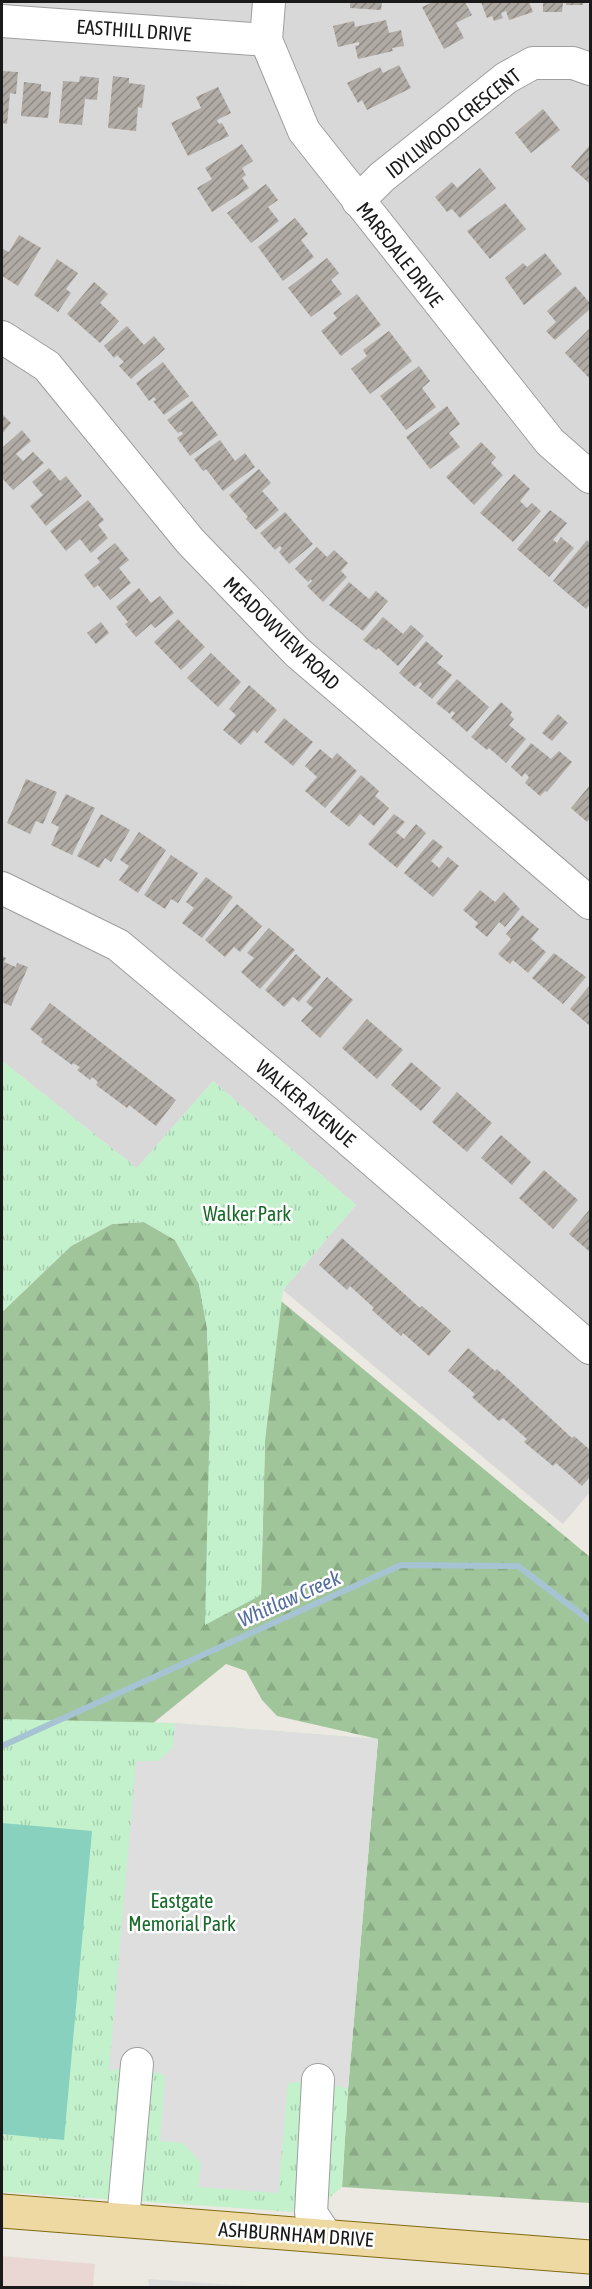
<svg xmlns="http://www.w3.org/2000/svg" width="592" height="2289" font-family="'Asap Condensed',sans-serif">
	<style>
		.residential { fill: #d8d8d8 }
		.commercial { fill: #ead6d2 }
		.forest { fill: url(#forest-firs) }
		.park { fill: url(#park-tufts) }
		.pitch { fill: #88d1bf }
		.parking { fill: #dedede }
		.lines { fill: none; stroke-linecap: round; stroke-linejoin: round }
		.stream { stroke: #a6c3d4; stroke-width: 6 }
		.building { fill: url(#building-hatch) }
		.minor-casing { stroke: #9e9e9e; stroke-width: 34 }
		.major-casing { stroke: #806a11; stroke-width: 35 }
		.minor { stroke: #fff; stroke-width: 32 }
		.major { stroke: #efd9a2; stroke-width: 33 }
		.labels { text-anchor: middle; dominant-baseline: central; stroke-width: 5; stroke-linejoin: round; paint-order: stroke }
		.street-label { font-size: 20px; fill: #1a1a1a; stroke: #fff }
		.park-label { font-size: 20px; fill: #18692a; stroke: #fff }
		.water-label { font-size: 21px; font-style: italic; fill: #546e9d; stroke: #fff }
	</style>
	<defs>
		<pattern id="forest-firs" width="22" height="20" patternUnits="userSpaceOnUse" patternTransform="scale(1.5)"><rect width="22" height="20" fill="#a1c59b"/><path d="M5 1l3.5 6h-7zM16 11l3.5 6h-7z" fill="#8aa985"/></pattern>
		<pattern id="park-tufts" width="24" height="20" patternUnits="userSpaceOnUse" patternTransform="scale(1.5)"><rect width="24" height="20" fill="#c2f1cc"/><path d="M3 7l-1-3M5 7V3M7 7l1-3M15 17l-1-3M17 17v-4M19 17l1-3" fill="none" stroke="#a6ceaf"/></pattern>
		<pattern id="building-hatch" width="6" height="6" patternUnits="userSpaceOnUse" patternTransform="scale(1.5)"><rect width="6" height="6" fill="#b0aba4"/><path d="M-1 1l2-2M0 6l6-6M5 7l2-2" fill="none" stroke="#8e8a85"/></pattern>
	</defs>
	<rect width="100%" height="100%" fill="#ebe9e1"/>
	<!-- residential -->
	<path class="residential" d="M2 2H590V1492L563 1524 283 1290 356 1205 213 1081 137 1168 2 1061Z"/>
	<!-- commercial -->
	<path class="commercial" d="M2 2256 95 2264 93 2287H2Z"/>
	<!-- forest -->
	<path class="forest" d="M144 1222 175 1240 199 1284 207 1328 210 1407 261 1594 269 1291 590 1557V2203L342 2187 348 2089 378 1739 277 1716 262 1700 246 1671 226 1664 120 1750 2 1799V1312L71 1246 112 1224Z"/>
	<!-- park -->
	<g class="park">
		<path d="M2 1061 137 1168 213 1081 356 1205 283 1290 265 1441 261 1595 205 1625 210 1407 207 1328 199 1284 175 1240 144 1222 112 1224 71 1246 2 1312Z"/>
		<path d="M2 1719 175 1723 378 1739 348 2089 342 2187 311 2213 2 2192Z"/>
	</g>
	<!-- pitch -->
	<path class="pitch" d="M2 1823 92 1831 64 2140 2 2134Z"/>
	<!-- parking -->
	<g class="parking">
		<path d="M175 1723 378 1739 348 2089 318 2080 288 2083 278 2193 198 2187 201 2163 183 2143 160 2141 165 2076 137 2064 109 2071 136 1761H158L173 1747Z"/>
		<path d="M148 2279 263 2287H149Z"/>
	</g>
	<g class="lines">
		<!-- stream -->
		<path class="stream" d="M2 1746 401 1565 518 1566 590 1621"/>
	</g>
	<!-- building -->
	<g class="building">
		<path d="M350 2H382L381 10 350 8Z"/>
		<path d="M433 2H465L472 15 456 23 464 38 444 49 422 7Z"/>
		<path d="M481 2H529L533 12 509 20 506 11 501 13 503 18 494 21 492 16 487 18Z"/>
		<path d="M543 2H563L562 12H543Z"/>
		<rect x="566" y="2" width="17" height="3"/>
		<path d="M386 20 389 33 401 30 404 46 392 48 393 51 358 59 355 46 359 45V42L338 47 333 26 354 21 355 27Z"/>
		<path d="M399 65 411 88 367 110 362 100 358 103 347 83 380 67 383 73Z"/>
		<path d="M2 71 18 72 16 94 10 93 7 124 2 123Z"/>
		<path d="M80 76 99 78 97 100 85 99 82 125 59 123 63 81 79 82Z"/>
		<path d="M113 76 129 78V83L145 85 142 108 138 107 136 131 108 128Z"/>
		<path d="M24 82 41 84V91L51 92 48 118 21 116Z"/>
		<path d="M218 87 231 113 217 120 219 124 222 123 229 136 188 156 171 123 201 108 196 97Z"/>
		<path d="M543 109 560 130 531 153 515 133Z"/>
		<path d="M242 144 253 161 242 168 246 175 242 178 249 188 212 212 197 188 212 179 205 168Z"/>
		<path d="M590 145V184L571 167Z"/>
		<path d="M480 168 496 188 460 218 452 209 447 212 435 197 452 182 457 188Z"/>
		<path d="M266 184 278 200 268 207 279 221 251 243 227 213Z"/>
		<path d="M505 203 526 229 490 259 467 231Z"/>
		<path d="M295 218 308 234 301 240 314 257 283 281 258 247Z"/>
		<path d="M19 235 41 248 18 286 2 276V251L3 249 9 252Z"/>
		<path d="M545 253 562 274 524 305 505 278 523 263 527 267Z"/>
		<path d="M327 258 339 273 331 280 342 294 311 317 288 288Z"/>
		<path d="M57 259 78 273 66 289 71 293 58 312 34 295Z"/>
		<path d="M94 282 108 294 100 303 119 321 100 343 67 314Z"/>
		<path d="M575 286 590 303V309L555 340 546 331 556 322 547 311Z"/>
		<path d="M357 294 381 325 341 356 321 331 337 318 333 313Z"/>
		<path d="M127 326 144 345 154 336 165 349 131 379 119 366 124 362 117 355 114 358 104 346Z"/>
		<path d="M590 328V379L565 353Z"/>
		<path d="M389 331 412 361 370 394 351 369 367 356 363 350Z"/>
		<path d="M163 362 189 396 164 415 153 401 156 400 154 397 149 401 136 383Z"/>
		<path d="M419 366 430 381 422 388 436 407 406 430 380 396Z"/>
		<path d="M192 401 218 435 190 456 177 438 183 434 181 431 178 433 167 420Z"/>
		<path d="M447 406 460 424 449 433 460 447 430 469 406 437Z"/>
		<path d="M2 414 11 423 2 434Z"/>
		<path d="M22 430 31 441 16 454 23 461 33 452 44 463 13 490 2 478V448Z"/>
		<path d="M220 440 235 461 245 453 255 467 223 491 206 469 203 471 194 459Z"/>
		<path d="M481 442 496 457 491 463 503 475 474 505 446 477Z"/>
		<path d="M49 468 60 481 66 476 82 496 46 526 30 506 43 495 32 482Z"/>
		<path d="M259 469 271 483 262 491 279 510 256 530 246 519 248 517 229 495Z"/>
		<path d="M514 474 530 489 520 501 527 508 532 503 541 511 513 542 480 513Z"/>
		<path d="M88 500 104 520 98 525 108 538 91 553 80 539 66 551 50 531Z"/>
		<path d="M550 510 567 523 553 540 557 543 561 537 574 548 549 577 517 549Z"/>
		<path d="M285 512 313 544 289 564 279 552 282 548 280 546 275 550 260 533Z"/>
		<path d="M587 540 590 543V604L586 609 553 581Z"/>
		<path d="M115 543 129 560 119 568 131 583 110 600 98 585 94 588 84 575 100 562 97 558Z"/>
		<path d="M317 547 327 557 334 550 348 563 341 571 347 577 323 602 307 586 312 581 311 579 308 582 295 569Z"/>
		<path d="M349 582 369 599 376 591 388 601 363 631 329 605Z"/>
		<path d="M139 588 151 603 160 596 174 613 155 628 151 624 136 637 125 624 128 622 116 607Z"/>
		<path d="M383 617 403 634 411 625 424 636 398 666 378 648 376 650 363 640Z"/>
		<path d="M178 619 205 647 181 670 154 642Z"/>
		<path d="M101 622 109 633 96 644 87 633Z"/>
		<path d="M426 641 443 656 437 663 452 675 432 699 419 688 422 684 420 682 415 687 399 673Z"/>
		<path d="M211 653 241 682 218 707 187 678Z"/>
		<path d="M457 679 489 707 467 732 451 718 455 713 452 711 450 714 436 703Z"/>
		<path d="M249 685 277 710 257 733 254 730 241 745 223 730 236 715 229 709Z"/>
		<path d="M501 702 512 712 510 715 514 719 509 725 526 739 506 763 489 748 487 750 471 737Z"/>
		<path d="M558 714 568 723 552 741 542 733Z"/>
		<path d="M284 718 313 742 293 766 264 742Z"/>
		<path d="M531 743 551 759 559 751 572 762 547 792 545 791 540 796 525 783 529 777 525 773 522 777 511 767Z"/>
		<path d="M320 749 332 759 337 753 357 771 325 808 305 791 317 777 305 766Z"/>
		<path d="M361 775 379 791 375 796 389 808 374 826 360 814 349 827 330 812Z"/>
		<path d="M26 779 57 792 43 824 36 821 30 834 7 823Z"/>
		<path d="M590 785V818L587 822 571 808Z"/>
		<path d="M66 794 95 808 72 855 51 845 59 827 51 823Z"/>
		<path d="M101 814 130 830 111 862 105 858 99 868 77 856Z"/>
		<path d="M394 814 405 822 396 832 404 839 416 824 426 833 397 868 368 844Z"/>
		<path d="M139 832 166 850 138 893 119 880 129 866 120 860Z"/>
		<path d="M433 839 443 847 431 861 439 868 448 857 459 866 433 897 404 873Z"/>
		<path d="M171 855 198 873 178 903 171 899 165 909 144 895Z"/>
		<path d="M206 877 233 897 202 938 182 923 194 908 186 902Z"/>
		<path d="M480 890 495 902 504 892 520 909 505 927 499 922 487 937 475 927 478 923 463 910Z"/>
		<path d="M237 904 262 926 240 952 234 947 225 957 205 940Z"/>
		<path d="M522 915 539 929 531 939 546 952 528 973 513 960 510 964 498 954 511 939 506 934Z"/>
		<path d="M269 928 295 950 260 989 241 972 254 958 247 953Z"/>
		<path d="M554 953 586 977 563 1004 532 978Z"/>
		<path d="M296 954 321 977 299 1002 293 997 284 1007 265 990Z"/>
		<path d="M2 956 6 958 4 962 16 967 17 963 28 967 11 1006 2 1002Z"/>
		<path d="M327 977 353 1000 320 1038 301 1021 313 1008 306 1002Z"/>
		<path d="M590 985V1026L570 1009Z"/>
		<path d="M50 1003 176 1100 156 1126 129 1105 127 1108 96 1085 98 1082 92 1077 90 1080 77 1070 80 1067 73 1063 72 1065 41 1042 43 1039 30 1029Z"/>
		<path d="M367 1019 403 1050 377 1079 342 1048Z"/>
		<path d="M411 1062 441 1088 421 1111 391 1085Z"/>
		<path d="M457 1092 492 1123 467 1152 432 1122Z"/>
		<path d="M501 1135 531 1162 512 1185 481 1158Z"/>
		<path d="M544 1170 578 1200 553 1229 519 1198Z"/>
		<path d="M590 1209V1252L569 1234Z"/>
		<path d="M342 1238 420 1308 422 1306 451 1331 429 1356 403 1333 401 1336 372 1310 374 1308 350 1286 347 1290 319 1265Z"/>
		<path d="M468 1348 495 1371 497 1369 572 1438 574 1436 590 1450V1477L582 1486 556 1463 553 1466 524 1442 527 1439 503 1418 499 1421 472 1397 475 1394 448 1371Z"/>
	</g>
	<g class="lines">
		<!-- minor casing -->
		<g class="minor-casing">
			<g id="minor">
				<path d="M269 2 266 40 304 131 550 442 590 477"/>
				<path d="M2 21 266 40"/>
				<path d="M358 201 382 177 506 78 533 63H573L590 69"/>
				<path d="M2 337 47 366 190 541 297 652 590 903"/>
				<path d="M2 888 118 945 290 1089 590 1348"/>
				<path d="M318 2080 311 2213 326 2236"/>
				<path d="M123 2220 137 2064"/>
			</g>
		</g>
		<!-- major casing -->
		<g class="major-casing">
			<path id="major" d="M2 2211 590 2257"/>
		</g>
		<!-- minor -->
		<use href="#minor" class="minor"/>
		<!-- major -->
		<use href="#major" class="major"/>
	</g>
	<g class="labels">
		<!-- street labels -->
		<g class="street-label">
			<text transform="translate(134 30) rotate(4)">EASTHILL DRIVE</text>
			<text transform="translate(453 123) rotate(-38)">IDYLLWOOD CRESCENT</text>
			<text transform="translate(400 254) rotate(52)">MARSDALE DRIVE</text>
			<text transform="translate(282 633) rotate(44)">MEADOWVIEW ROAD</text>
			<text transform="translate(306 1103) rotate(40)">WALKER AVENUE</text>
			<text transform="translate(296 2234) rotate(4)">ASHBURNHAM DRIVE</text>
		</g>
		<!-- park labels -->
		<g class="park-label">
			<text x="247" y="1213">Walker Park</text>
			<text x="182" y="1900">Eastgate<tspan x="182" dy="23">Memorial Park</tspan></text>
		</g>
		<!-- water labels -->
		<g class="water-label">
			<text transform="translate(289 1598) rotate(-24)">Whitlaw Creek</text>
		</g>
	</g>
	<!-- border -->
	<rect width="592" height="2289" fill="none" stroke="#1a1a1a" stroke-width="6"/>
</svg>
